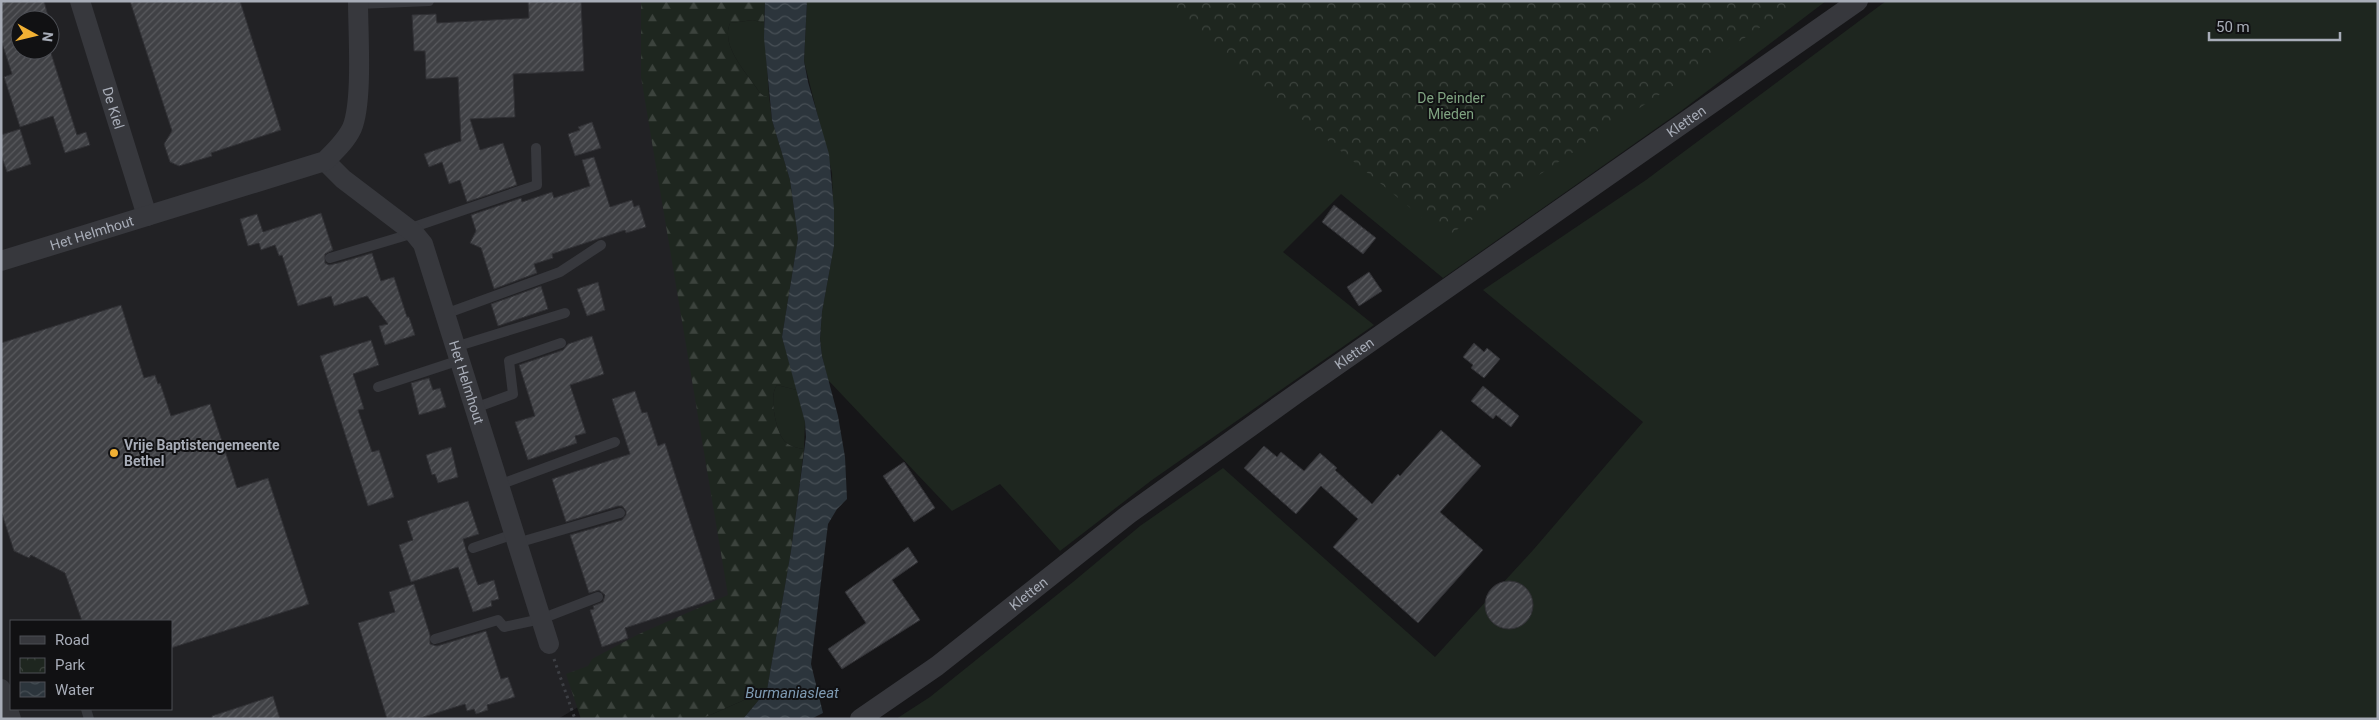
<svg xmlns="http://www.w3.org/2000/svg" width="2379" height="720" font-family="Roboto,sans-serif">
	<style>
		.built { fill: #222225; fill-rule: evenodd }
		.grass { fill: #1e261f }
		.forest { fill: url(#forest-firs) }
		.park { fill: url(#park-crowns) }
		.water { fill: url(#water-waves) }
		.building { fill: url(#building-hatch); stroke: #303034 }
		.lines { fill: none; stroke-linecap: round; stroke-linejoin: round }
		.path { stroke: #3d3f44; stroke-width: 3; stroke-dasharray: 2.5 4; stroke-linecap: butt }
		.service { stroke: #37383d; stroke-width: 10 }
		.minor { stroke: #37383d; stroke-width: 20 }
		.poi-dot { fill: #f2b134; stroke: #111113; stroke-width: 2 }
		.labels { text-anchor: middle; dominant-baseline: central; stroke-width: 4; stroke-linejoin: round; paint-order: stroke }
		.park-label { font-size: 14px; fill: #7fa381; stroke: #111113 }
		.street-label { font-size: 14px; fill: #a8adb8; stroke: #111113 }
		.poi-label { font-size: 14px; font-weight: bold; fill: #a8adb8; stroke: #111113; text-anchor: start }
		.water-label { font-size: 15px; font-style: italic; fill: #7f9bb3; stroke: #111113 }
	</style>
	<defs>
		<pattern id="forest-firs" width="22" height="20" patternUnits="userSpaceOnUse" patternTransform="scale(1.25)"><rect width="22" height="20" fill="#1e261f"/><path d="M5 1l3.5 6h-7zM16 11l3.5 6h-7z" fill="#3c433d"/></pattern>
		<pattern id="park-crowns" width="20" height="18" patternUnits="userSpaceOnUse" patternTransform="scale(1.25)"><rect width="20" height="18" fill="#1e261f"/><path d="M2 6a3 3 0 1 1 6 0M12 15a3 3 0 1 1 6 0" fill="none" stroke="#3c433d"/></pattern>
		<pattern id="water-waves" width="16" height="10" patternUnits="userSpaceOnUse" patternTransform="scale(1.25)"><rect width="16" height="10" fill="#2c353c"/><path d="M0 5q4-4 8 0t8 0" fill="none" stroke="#485056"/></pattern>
		<pattern id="building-hatch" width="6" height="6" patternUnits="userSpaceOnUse" patternTransform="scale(1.25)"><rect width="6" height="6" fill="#404145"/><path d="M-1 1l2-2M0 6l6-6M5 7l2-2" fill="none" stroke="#595a5e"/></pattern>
	</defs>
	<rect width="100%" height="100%" fill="#161618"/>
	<!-- built -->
	<path class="built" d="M1 1H673L743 609 558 719H1ZM20 20H50V50H20ZM11 621H171V709H11Z"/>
	<!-- grass -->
	<g class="grass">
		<path d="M807 1H1826L1681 111 1443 278 1341 194 1283 252 1374 325 1152 480 1060 551 1000 484 952 511 828 380 822 356 820 339 822 312 834 245 832 173 804 61Z"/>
		<path d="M1886 1H2378V719H896L930 697 1073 582 1140 526 1223 468 1435 657 1534 549 1643 422 1483 290 1646 180Z"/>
		<path d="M753 20 764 23 769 96H764L760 93C748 74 720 47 730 23Z"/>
		<path d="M777 385 797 390 805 422 804 449C795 448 785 445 781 436 775 424 769 395 777 385Z"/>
		<path d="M767 690 743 719H701Z"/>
	</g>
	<!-- forest -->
	<path class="forest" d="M641 1H765L764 23 753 20 730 23C720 47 748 74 760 93L764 96H769L772 120 790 180 798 238 782 337 797 390 777 385C769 395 775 424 781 436 785 445 795 448 804 449L791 551 767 690 701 719H581L566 674 588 666 592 659 639 634 728 595 641 77Z"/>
	<!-- park -->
	<path class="park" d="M1157 1H1800L1446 237Z"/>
	<!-- water -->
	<path class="water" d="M765 1H807L804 61 808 82 829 154 834 209V246L822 312 820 339 822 356 838 416 845 457 847 499 837 509 828 524 811 664 823 713 811 719H743L767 690 791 551 806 437 805 422 782 337 798 238 790 180 772 120 764 38Z"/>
	<!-- building -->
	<g class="building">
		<path d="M1 1H44L49 20H20V50H50L77 135 86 132 90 145 65 153 53 116 20 127 4 77 12 74 1 40Z"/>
		<path d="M130 1H240L281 130 211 153 212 156 179 166 170 162 164 144 172 131Z"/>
		<path d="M528 1H581L584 71 513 74 515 117 470 119 480 150 503 143 517 185 467 202 460 180 449 184 442 162 429 167 424 154 461 141 458 77 426 79 425 51H414L412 15 436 14 437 23 529 18Z"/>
		<path d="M592 122 601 148 575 156 568 134 580 130 578 127Z"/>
		<path d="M20 129 31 164 7 172 1 155V135Z"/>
		<path d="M594 157 610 207 632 200 634 207 639 205 646 227 626 233 625 230 552 254 553 258 534 264 537 273 494 289 481 248 470 243 476 231 471 215 521 198 522 202 552 192 554 198 590 186 582 160Z"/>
		<path d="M1334 205 1376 238 1363 254 1322 222Z"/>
		<path d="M321 213 333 250 325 254V263L329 265 338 263 372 253 381 281 394 277 407 317H409L415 335 385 345 379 326 388 324 367 296 334 306 331 296 298 306 282 255 279 256 275 245 261 250 259 243 248 246 240 219 257 214 263 232Z"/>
		<path d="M1369 272 1382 291 1359 306 1347 287Z"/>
		<path d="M598 282 605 310 587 316 577 289Z"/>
		<path d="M541 286 548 309 498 326 491 304Z"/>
		<path d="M121 305 144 378 155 375 158 384 160 383 171 416 210 404 237 488 268 478 309 604 171 648V621H82L65 573 31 555 29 558 14 551 1 511V343Z"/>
		<path d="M592 336 604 374 570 385 586 433 575 436 577 443 528 460 515 422 535 416 519 365 563 350 568 344Z"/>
		<path d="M371 340 379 365 353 374 364 409 358 410 372 452 379 450 394 497 368 506 320 356Z"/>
		<path d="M1474 343 1484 352 1487 348 1500 359 1484 378 1471 368 1473 365 1463 357Z"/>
		<path d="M429 378 433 390 440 388 446 407 419 415 411 383Z"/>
		<path d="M1483 386 1519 416 1511 427 1496 415 1493 419 1471 401Z"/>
		<path d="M635 391 642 413 647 412 658 446 665 443 715 599 625 628 628 638 602 647 590 610 594 609 593 606 603 602 605 595 599 590 589 593 570 535 622 520 626 515V511L622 506H618L566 522 552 479 630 454 612 399Z"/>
		<path d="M1441 430 1481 466 1440 512 1483 550 1418 623 1333 547 1358 519 1321 486 1296 514 1244 468 1264 446 1277 457 1281 452 1304 471 1320 453 1337 468 1335 470 1372 504 1398 474 1400 476Z"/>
		<path d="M451 447 458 477 438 483 435 474 432 475 426 455Z"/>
		<path d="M904 462 935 508 914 522 883 476Z"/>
		<path d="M468 501 479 534 463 539 466 550 478 585 494 580 499 599 491 601 492 606 473 612 458 567 411 582 399 545 413 540 407 521Z"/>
		<path d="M908 547 918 562 892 580 920 620 842 669 828 649 866 623 845 592Z"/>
		<circle cx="1509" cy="605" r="24"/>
		<path d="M414 584 430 635V644L437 646 486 631 501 679 508 677 515 697 487 705 488 710 476 714 474 709 467 711 465 704 417 719H387L358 623 395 612 389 592Z"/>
		<path d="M273 696 280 719H212V716Z"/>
	</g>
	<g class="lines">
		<!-- path -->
		<path class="path" d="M554 659 575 719"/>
		<!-- service -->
		<g class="service">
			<path d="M358 4 429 1"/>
			<path d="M408 229 537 185 536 148"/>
			<path d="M330 258 414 233"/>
			<path d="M445 314 560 272 601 245"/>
			<path d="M455 347 565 313"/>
			<path d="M378 387 460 360"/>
			<path d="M475 408 513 394 509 361 561 343"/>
			<path d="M499 485 615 442"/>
			<path d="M517 543 620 513"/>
			<path d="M473 548 514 534"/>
			<path d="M435 639 498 620 504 627 541 619 598 597"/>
			<path d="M86 709 89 719"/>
		</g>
		<!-- minor -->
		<g class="minor">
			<path id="s1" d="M80 1 147 216"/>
			<path id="s2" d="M325 161 343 179 414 233 423 244 549 644"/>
			<path id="s3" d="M1 261 325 161C335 151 346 141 352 128 363 101 358 33 358 1"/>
			<path d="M1 689 11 719"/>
			<path id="s4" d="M860 719 937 666 1129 514 1296 394 1858 1"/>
		</g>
	</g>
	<!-- markers -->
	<circle class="poi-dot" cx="114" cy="453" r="5"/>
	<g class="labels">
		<!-- park labels -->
		<g class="park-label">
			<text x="1451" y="98">De Peinder<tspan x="1451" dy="16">Mieden</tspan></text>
		</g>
		<!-- street labels -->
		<g class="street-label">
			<text stroke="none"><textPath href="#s1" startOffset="112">De Kiel</textPath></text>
			<text stroke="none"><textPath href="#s4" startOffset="1020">Kletten</textPath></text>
			<text stroke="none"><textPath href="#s3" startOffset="95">Het Helmhout</textPath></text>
			<text stroke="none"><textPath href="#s4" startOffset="615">Kletten</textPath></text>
			<text stroke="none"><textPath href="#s2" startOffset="274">Het Helmhout</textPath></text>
			<text stroke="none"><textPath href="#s4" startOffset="210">Kletten</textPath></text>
		</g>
		<!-- poi labels -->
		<g class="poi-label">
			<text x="124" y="445">Vrije Baptistengemeente<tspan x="124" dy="16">Bethel</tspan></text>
		</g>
		<!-- water labels -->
		<g class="water-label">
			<text x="792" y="693">Burmaniasleat</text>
		</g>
	</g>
	<!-- border -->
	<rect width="2379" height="720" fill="none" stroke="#a8adb8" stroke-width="5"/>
	<!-- legend -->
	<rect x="10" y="620" width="162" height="90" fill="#111113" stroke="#4d4f55"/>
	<rect x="20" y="636" width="25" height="8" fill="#37383d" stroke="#4d4f55"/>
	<text x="55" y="645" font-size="15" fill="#a8adb8">Road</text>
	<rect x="20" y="658" width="25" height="15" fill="url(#park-crowns)" stroke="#4d4f55"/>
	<text x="55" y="670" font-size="15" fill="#a8adb8">Park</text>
	<rect x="20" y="682" width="25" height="15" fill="url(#water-waves)" stroke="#4d4f55"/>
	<text x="55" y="695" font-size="15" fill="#a8adb8">Water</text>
	<!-- north arrow -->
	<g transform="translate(35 35) rotate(98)"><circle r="24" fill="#111113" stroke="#4d4f55"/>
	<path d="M0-4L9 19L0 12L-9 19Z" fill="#f2b134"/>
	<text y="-8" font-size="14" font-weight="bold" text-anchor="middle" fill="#a8adb8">N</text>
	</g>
	<!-- scale -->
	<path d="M2209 32v8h131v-8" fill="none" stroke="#a8adb8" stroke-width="2.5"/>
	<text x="2216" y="32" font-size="15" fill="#a8adb8" stroke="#111113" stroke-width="4" paint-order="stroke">50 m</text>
</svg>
